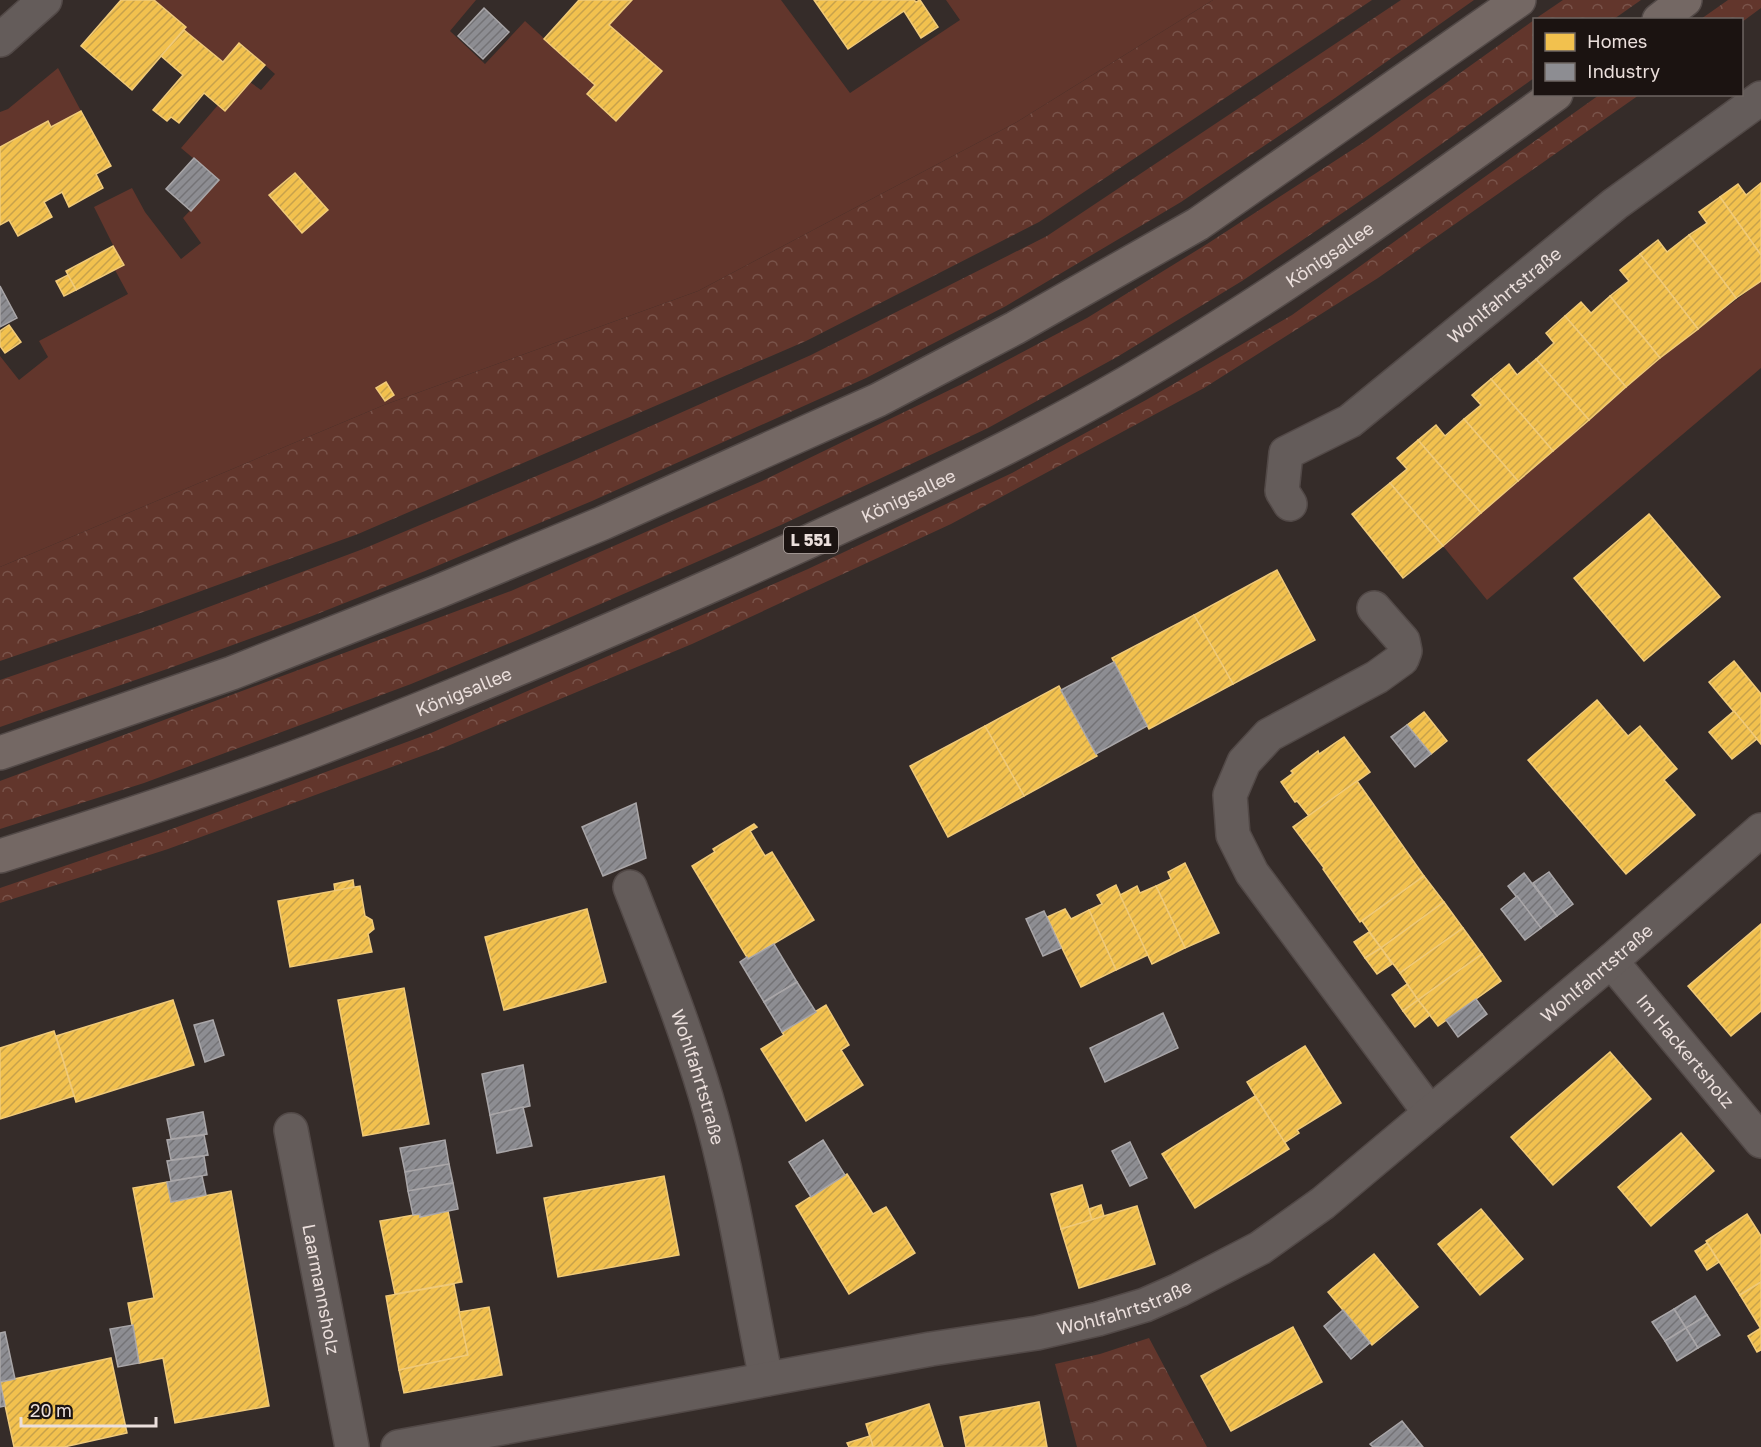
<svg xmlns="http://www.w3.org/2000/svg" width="1761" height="1447" font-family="'Golos Text',sans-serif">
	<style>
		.forest { fill: url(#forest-crowns) }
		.garden { fill: #62362c }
		.homes { fill: url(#homes-hatch); stroke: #f0ca79; stroke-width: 1.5 }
		.industry { fill: url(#industry-hatch); stroke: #a9a6a8; stroke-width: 1.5 }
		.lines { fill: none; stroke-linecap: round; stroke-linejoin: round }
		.minor-casing { stroke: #524947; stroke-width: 36 }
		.major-casing { stroke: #524947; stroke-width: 36 }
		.minor { stroke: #645c5a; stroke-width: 33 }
		.major { stroke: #746864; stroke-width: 33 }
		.labels { text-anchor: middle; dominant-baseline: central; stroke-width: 6; stroke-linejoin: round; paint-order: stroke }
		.shield { fill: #1b1311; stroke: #ada29f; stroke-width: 1.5 }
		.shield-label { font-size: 16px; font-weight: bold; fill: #ebdfdc }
		.street-label { font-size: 18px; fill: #ebdfdc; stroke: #1b1311 }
	</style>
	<defs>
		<pattern id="forest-crowns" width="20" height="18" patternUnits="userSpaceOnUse" patternTransform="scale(1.5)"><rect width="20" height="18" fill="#62362c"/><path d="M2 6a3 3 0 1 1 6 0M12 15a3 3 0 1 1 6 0" fill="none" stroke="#79534a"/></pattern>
		<pattern id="homes-hatch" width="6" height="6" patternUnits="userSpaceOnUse" patternTransform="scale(1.5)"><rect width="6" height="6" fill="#f2c14e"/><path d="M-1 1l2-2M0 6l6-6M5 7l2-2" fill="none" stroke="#c7a24b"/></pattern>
		<pattern id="industry-hatch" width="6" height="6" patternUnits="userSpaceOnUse" patternTransform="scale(1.5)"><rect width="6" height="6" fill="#8d8d92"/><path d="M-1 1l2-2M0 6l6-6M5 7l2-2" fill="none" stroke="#747376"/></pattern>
	</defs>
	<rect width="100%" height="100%" fill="#352c29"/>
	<!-- forest -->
	<g class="forest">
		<path d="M1213 0H1372L1039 222 806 341 358 534 149 610 0 661V567L384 405 698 291 1015 123Z"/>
		<path d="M1401 0H1474L1335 98 1181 202 1006 306 866 378 592 501 425 571 312 616 167 669 0 727V680L155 627 363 549 572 461 811 355 1047 236Z"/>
		<path d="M1563 0H1641L1614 19H1535Z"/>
		<path d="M1728 0H1761V8L1742 22V20L1701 19Z"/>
		<path d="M1534 20V78L1391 180 1242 281 1117 357 988 428 781 525 532 634 411 684 144 783 0 829V781L511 591 762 481 962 384 1087 318 1207 244 1364 142Z"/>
		<path d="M1599 95H1639L1378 278 1204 388 951 524 692 644 438 750 168 849 0 903V888L161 833 431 733 808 569 1012 473 1146 400 1292 315Z"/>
		<path d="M1149 1338 1207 1447H1077L1055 1364 1100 1354Z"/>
	</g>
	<!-- garden -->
	<g class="garden">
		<path d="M154 0H476L450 31 485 64 525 21 595 85 587 95 616 121 661 71 609 25 632 0H781L850 93 960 20 946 0H1213L1015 123 698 291 384 405 0 567V356L19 380 48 357 39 341 128 294 115 270 123 265 94 207 132 188 145 212 181 259 201 243 183 218 219 180 181 148 218 105 225 111 250 82 261 90 275 74 240 43 223 62 184 30 185 27Z"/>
		<path d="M58 68 81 111 51 127 48 122 0 147V112L8 109Z"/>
		<path d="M1761 281V368L1487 600 1443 546 1660 358Z"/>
	</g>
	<!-- homes -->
	<g class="homes">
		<path d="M121 0H154L186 27 132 90 81 46Z"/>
		<path d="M579 0H632L609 25 662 71 616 121 587 94 595 85 544 39Z"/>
		<path d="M814 0H914L916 2 920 0 938 27 921 38 904 11 848 49Z"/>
		<path d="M184 30 223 62 239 43 265 65 225 111 204 93 179 123 171 117 167 121 153 110 183 75 161 56Z"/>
		<path d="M81 111 111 166 96 174 103 188 69 207 62 192 44 202 52 217 18 236 9 220 0 225V147L48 121 51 127Z"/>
		<path d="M295 173 328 210 302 233 269 195Z"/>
		<path d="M1761 183V255L1720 197 1738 184 1746 195Z"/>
		<path d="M1720 197 1761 255V281L1736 298 1689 235 1707 223 1699 212Z"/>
		<path d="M1689 235 1736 298 1698 329 1640 254 1658 240 1667 252Z"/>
		<path d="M113 246 124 265 76 290 66 271Z"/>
		<path d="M1640 254 1698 329 1660 358 1610 296 1629 281 1620 270Z"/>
		<path d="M68 275 76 290 64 296 56 281Z"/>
		<path d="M1610 296 1660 358 1626 387 1565 316 1581 302 1591 313Z"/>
		<path d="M1565 316 1626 387 1589 420 1536 359 1554 343 1546 333Z"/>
		<path d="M9 325 21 342 5 353 0 346V331Z"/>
		<path d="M1536 359 1589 420 1553 451 1491 379 1509 364 1517 375Z"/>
		<path d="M1491 379 1553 451 1518 481 1464 419 1481 405 1472 395Z"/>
		<path d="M386 382 394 395 385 401 376 388Z"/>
		<path d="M1464 419 1518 481 1481 513 1418 440 1436 425 1445 436Z"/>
		<path d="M1418 440 1481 513 1443 546 1390 483 1407 469 1397 458Z"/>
		<path d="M1390 483 1443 546 1403 578 1352 514Z"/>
		<path d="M1649 514 1720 597 1644 661 1574 578Z"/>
		<path d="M1277 570 1315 640 1233 684 1194 615Z"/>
		<path d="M1194 615 1233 684 1149 729 1112 658Z"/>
		<path d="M1734 661 1761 694V744L1709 682Z"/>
		<path d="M1059 686 1097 756 1024 796 985 726Z"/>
		<path d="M1597 700 1628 736 1640 726 1677 769 1664 780 1695 815 1626 874 1528 760Z"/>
		<path d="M1734 711 1757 739 1732 759 1709 732Z"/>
		<path d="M1424 712 1447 741 1431 754 1407 725Z"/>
		<path d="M985 726 1024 796 948 837 910 766Z"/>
		<path d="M1344 737 1370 772 1309 816 1297 801 1295 802 1281 782 1293 773 1291 771 1318 751 1319 754Z"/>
		<path d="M1357 781 1424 876 1360 922 1323 869 1324 868 1293 827Z"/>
		<path d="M754 824 757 827 750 831 765 856 772 852 814 920 748 959 692 866 715 852 713 849Z"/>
		<path d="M1185 863 1219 933 1185 948 1156 886 1171 879 1168 872Z"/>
		<path d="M1424 876 1444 902 1381 948 1362 921Z"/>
		<path d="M353 880 354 887 335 891 334 884Z"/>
		<path d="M1116 885 1148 955 1116 970 1089 910 1102 904 1097 895Z"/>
		<path d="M360 886 365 916 372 920 374 929 368 934 372 952 290 967 278 901Z"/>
		<path d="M1137 886 1140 893 1156 886 1185 948 1152 964 1120 895Z"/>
		<path d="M1444 902 1463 928 1400 973 1381 948Z"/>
		<path d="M587 909 606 982 504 1010 485 937Z"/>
		<path d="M1065 909 1071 919 1089 910 1116 970 1081 987 1047 917Z"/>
		<path d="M1761 924V1011L1731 1036 1688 986Z"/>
		<path d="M1463 928 1482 954 1418 1000 1400 973Z"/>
		<path d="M1369 932 1381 948 1365 958 1354 942Z"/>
		<path d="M1381 948 1392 964 1377 974 1365 958Z"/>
		<path d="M1482 954 1501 981 1438 1026 1418 1000Z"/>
		<path d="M1407 984 1418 1000 1403 1011 1392 995Z"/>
		<path d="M404 988 429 1124 363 1136 338 1000Z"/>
		<path d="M173 1000 194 1065 76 1102 56 1036Z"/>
		<path d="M1418 1000 1430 1015 1415 1027 1403 1011Z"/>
		<path d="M826 1005 849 1045 841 1050 863 1085 806 1121 761 1049 784 1035 782 1032Z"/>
		<path d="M54 1031 74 1096 0 1119V1048Z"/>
		<path d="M1305 1046 1341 1103 1297 1130 1299 1133 1284 1143 1247 1082Z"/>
		<path d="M1610 1052 1651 1099 1553 1185 1511 1137Z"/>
		<path d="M1255 1096 1289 1149 1195 1208 1162 1154Z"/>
		<path d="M1681 1133 1714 1171 1651 1226 1618 1187Z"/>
		<path d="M847 1174 873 1214 886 1207 915 1253 849 1294 796 1206Z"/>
		<path d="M664 1176 679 1255 558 1277 544 1198Z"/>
		<path d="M167 1182 171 1202 231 1191 269 1406 175 1423 163 1358 139 1363 128 1303 154 1298 133 1188Z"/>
		<path d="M1082 1185 1092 1220 1061 1229 1051 1194Z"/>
		<path d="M1101 1205 1104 1216 1092 1220 1089 1209Z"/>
		<path d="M1137 1206 1155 1264 1079 1288 1061 1229Z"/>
		<path d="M1481 1209 1523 1259 1480 1295 1438 1244Z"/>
		<path d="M448 1211 462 1282 395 1294 380 1221 420 1214V1217Z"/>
		<path d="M1747 1214 1761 1236V1282L1740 1295 1706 1241Z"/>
		<path d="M1707 1243 1719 1262 1707 1270 1695 1251Z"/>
		<path d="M1374 1254 1418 1307 1372 1345 1328 1292Z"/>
		<path d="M1761 1282V1329L1740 1295Z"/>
		<path d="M454 1284 468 1355 399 1370 386 1296Z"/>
		<path d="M489 1307 502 1375 404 1393 399 1370 468 1355 459 1312Z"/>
		<path d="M1293 1327 1322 1382 1231 1431 1201 1376Z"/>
		<path d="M1761 1328V1350L1757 1352 1748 1336Z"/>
		<path d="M111 1358 127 1433 64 1447H14L0 1382Z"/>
		<path d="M1039 1402 1047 1447H966L960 1417Z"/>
		<path d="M929 1404 943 1447H873L866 1424Z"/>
		<path d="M870 1436 873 1447H849L847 1443Z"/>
	</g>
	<!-- industry -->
	<g class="industry">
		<path d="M484 8 509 32 483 59 458 36Z"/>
		<path d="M194 158 219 180 191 211 166 189Z"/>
		<path d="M0 286 17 318 0 327Z"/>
		<path d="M1114 662 1147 726 1096 754 1061 690Z"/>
		<path d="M1407 725 1431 754 1415 767 1391 737Z"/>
		<path d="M636 803 646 858 603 876 582 827Z"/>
		<path d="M1549 872 1573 904 1557 916 1533 883Z"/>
		<path d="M1524 873 1557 916 1541 928 1508 886Z"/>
		<path d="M1517 896 1541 928 1525 940 1501 909Z"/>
		<path d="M1044 911 1061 948 1043 956 1026 919Z"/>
		<path d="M774 944 797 982 764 1002 740 962 747 957 748 959Z"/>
		<path d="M797 982 816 1012 782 1032 764 1002Z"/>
		<path d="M1476 999 1487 1014 1458 1037 1446 1020Z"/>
		<path d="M1163 1013 1178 1048 1105 1082 1090 1048Z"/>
		<path d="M213 1020 224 1055 205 1062 194 1025Z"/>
		<path d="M523 1065 530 1106 490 1115 482 1074Z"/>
		<path d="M523 1107 532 1146 497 1153 490 1115Z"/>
		<path d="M203 1112 207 1134 171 1139 167 1119Z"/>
		<path d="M204 1135 208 1155 171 1160 167 1140Z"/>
		<path d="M445 1140 449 1164 405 1172 400 1148Z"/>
		<path d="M823 1140 845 1175 811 1197 789 1162Z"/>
		<path d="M1130 1142 1147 1178 1130 1186 1112 1151Z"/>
		<path d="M204 1156 207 1175 171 1181 167 1161Z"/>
		<path d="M449 1164 453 1183 408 1191 405 1172Z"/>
		<path d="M202 1176 206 1195 171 1202 167 1182Z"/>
		<path d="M453 1183 458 1209 420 1217V1214L413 1215 408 1191Z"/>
		<path d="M1695 1296 1707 1315 1686 1328 1674 1309Z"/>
		<path d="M1674 1309 1686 1328 1665 1341 1652 1322Z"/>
		<path d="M1343 1310 1370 1343 1351 1359 1324 1326Z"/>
		<path d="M1707 1315 1720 1335 1698 1348 1686 1328Z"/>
		<path d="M133 1325 139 1363 118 1367 110 1329Z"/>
		<path d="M1686 1328 1698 1348 1677 1361 1665 1341Z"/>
		<path d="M5 1332 15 1379 0 1382 5 1406 0 1407V1333Z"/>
		<path d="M1402 1421 1423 1447H1373L1370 1444Z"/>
	</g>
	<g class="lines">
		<!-- minor casing -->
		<g class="minor-casing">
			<g id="minor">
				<path d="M0 40 45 0"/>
				<path id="s1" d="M1290 504 1282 491 1286 453 1350 421 1615 204 1761 98"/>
				<path d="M1374 608 1403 641 1405 651 1402 659 1377 677 1269 735 1244 762 1230 795 1233 835 1252 873 1430 1113"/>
				<path id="s2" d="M630 887C657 956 685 1026 706 1097 733 1189 747 1286 766 1379"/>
				<path id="s3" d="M1611 961 1761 1141"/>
				<path id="s4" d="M291 1130 352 1447"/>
				<path id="s5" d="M398 1447 931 1349 1037 1333 1098 1319 1145 1305 1179 1290 1260 1248 1323 1203 1611 961 1761 830"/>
			</g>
		</g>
		<!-- major casing -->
		<g class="major-casing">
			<g id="major">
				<path d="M1659 20 1685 0"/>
				<path d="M0 753 232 673 437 592 603 523 878 400 1015 328 1198 224 1519 0"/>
				<path id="s6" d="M0 856C106 823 211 789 315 750 457 696 596 637 735 575 867 515 1002 455 1128 382 1276 296 1417 195 1556 94"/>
			</g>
		</g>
		<!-- minor -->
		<use href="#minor" class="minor"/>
		<!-- major -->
		<use href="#major" class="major"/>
	</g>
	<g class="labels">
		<!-- shield labels -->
		<rect class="shield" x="784" y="527" width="54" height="26" rx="4.5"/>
		<g class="shield-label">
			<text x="811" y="540">L 551</text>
		</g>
		<!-- street labels -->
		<g class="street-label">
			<text stroke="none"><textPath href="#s6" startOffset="1464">Königsallee</textPath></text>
			<text stroke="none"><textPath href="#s1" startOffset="324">Wohlfahrtstraße</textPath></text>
			<text stroke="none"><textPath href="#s6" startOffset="978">Königsallee</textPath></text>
			<text stroke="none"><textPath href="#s6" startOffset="492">Königsallee</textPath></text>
			<text stroke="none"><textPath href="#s5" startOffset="1324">Wohlfahrtstraße</textPath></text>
			<text stroke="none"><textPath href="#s3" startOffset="117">Im Hackertsholz</textPath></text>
			<text stroke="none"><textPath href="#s2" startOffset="202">Wohlfahrtstraße</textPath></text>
			<text stroke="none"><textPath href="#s4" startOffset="162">Laarmannsholz</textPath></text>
			<text stroke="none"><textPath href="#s5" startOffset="740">Wohlfahrtstraße</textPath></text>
		</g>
	</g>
	<!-- legend -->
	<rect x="1533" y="18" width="210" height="78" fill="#1b1311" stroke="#6e6562" stroke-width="1.5"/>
	<rect x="1545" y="33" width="30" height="18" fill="#f2c14e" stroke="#6e6562" stroke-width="1.5"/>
	<text x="1587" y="48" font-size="18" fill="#ebdfdc">Homes</text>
	<rect x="1545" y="63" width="30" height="18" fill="#8d8d92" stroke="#6e6562" stroke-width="1.5"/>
	<text x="1587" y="78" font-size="18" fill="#ebdfdc">Industry</text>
	<!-- scale -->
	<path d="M21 1417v9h135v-9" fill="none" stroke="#ebdfdc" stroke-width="3"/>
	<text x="30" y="1417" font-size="18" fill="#ebdfdc" stroke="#1b1311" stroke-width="4.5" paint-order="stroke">20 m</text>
</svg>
